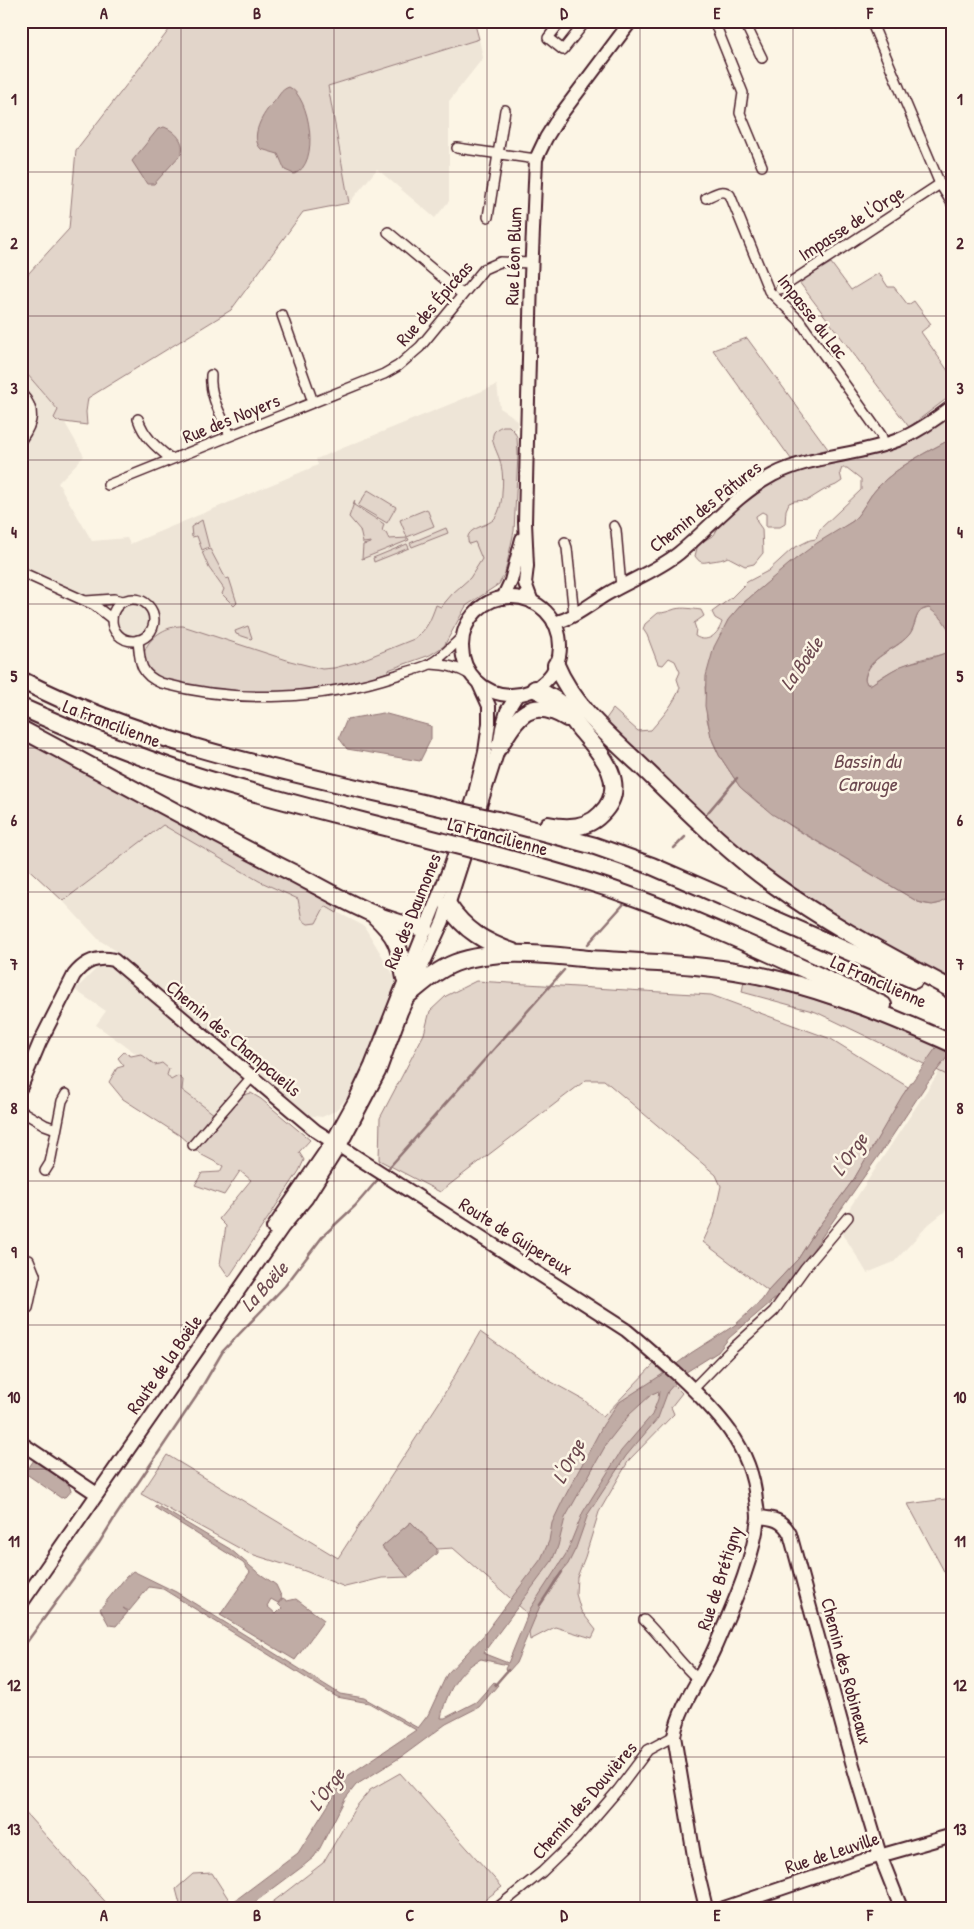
<svg xmlns="http://www.w3.org/2000/svg" width="974" height="1929" font-family="'Patrick Hand',sans-serif">
	<style>
		.built { fill: #eee5d7 }
		.green { fill: #e2d5ca; stroke: #967a7a }
		.water { fill: #c0aca5; stroke: #917474; fill-rule: evenodd }
		.lines { fill: none; stroke-linecap: round; stroke-linejoin: round }
		.stream { stroke: #917474; stroke-width: 2.5 }
		.street-casing { stroke: #4a1f2b; stroke-width: 12 }
		.secondary-casing { stroke: #4a1f2b; stroke-width: 16 }
		.highway-casing { stroke: #4a1f2b; stroke-width: 20 }
		.street { stroke: #fcf5e5; stroke-width: 9 }
		.secondary { stroke: #fcf5e5; stroke-width: 12 }
		.highway { stroke: #fcf5e5; stroke-width: 16 }
		.highway-bridge-casing { stroke: #4a1f2b; stroke-width: 20; stroke-linecap: butt }
		.highway-bridge { stroke: #fcf5e5; stroke-width: 16 }
		.grid { fill: none; stroke: #4a1f2b; stroke-width: 1; stroke-opacity: 0.55 }
		.labels { text-anchor: middle; dominant-baseline: central; stroke-width: 5; stroke-linejoin: round; paint-order: stroke }
		.street-label { font-size: 19px; fill: #4a1f2b; stroke: #fcf5e5 }
		.water-label { font-size: 20px; font-style: italic; fill: #6d4950; stroke: #fcf5e5 }
		.neatline { fill: none; stroke: #4a1f2b; stroke-width: 2 }
		.grid-label { font-size: 16px; text-anchor: middle; font-weight: bold; fill: #4a1f2b }
	</style>
	<rect width="100%" height="100%" fill="#fcf5e5"/>
	<filter id="ink" filterUnits="userSpaceOnUse"><feTurbulence type="fractalNoise" baseFrequency=".02" numOctaves="2"/><feDisplacementMap in="SourceGraphic" scale="10" xChannelSelector="R" yChannelSelector="G"/><feConvolveMatrix kernelMatrix="1 2 1 2 8 2 1 2 1" color-interpolation-filters="sRGB"/></filter>
	<g filter="url(#ink)">
		<!-- built -->
		<g class="built">
			<path d="M479 39 483 58 449 101V201L435 218 377 169 349 203 328 86Z"/>
			<path d="M21 367 58 411 57 421 65 423 84 456 58 483 92 541 127 538 130 544 318 465 316 459 497 385 500 408 511 415 517 421V427L514 431 517 437 518 455 514 531 505 573 499 584 466 606 444 646 430 655 369 678 336 685 263 692 143 658 82 594 74 593 21 567Z"/>
			<path d="M163 825 259 881 298 899 316 923 325 906 364 926 396 979 390 1005 349 1096 335 1111 322 1117 307 1115 251 1078 214 1114 182 1090 167 1075 169 1069 162 1063 155 1065 141 1054 138 1055 96 1025 106 1011 75 990 115 950 99 940 63 901Z"/>
			<path d="M939 1072 953 1078V1205L929 1224 894 1262 867 1273 840 1229 852 1216 847 1212Z"/>
		</g>
		<!-- green -->
		<g class="green">
			<path d="M176 21H474L479 39 328 86 349 203 303 212 231 310 88 398 86 412 87 425 57 421 54 418 58 410 21 367V269L28 274 69 229 76 150Z"/>
			<path d="M831 263 851 290 879 273 888 287H894L908 305 914 301 931 324 921 332 953 378V394L909 427 799 282Z"/>
			<path d="M747 338 828 449 791 459 713 350Z"/>
			<path d="M953 410V438C927 452 899 465 878 487 868 497 863 511 853 521L797 558 742 604 728 620 705 687 707 719 713 742 719 755 740 787 757 802 794 828 918 902C932 907 942 905 953 894V988L847 931 842 919 832 920 758 865 703 814 682 798 603 723 613 709 638 731 651 730C663 716 673 705 680 688L677 679 680 672 675 661 669 658 663 665 658 664 647 635 643 629 645 624 658 613C665 613 669 611 675 609 683 607 693 609 701 610L704 616 694 623 696 629 695 636C707 644 718 635 722 622L715 618 712 612 731 598 747 582 768 571 792 549 810 540 816 539 820 529 861 490V479L847 468H842L840 473 842 481 836 485 824 490 808 500 794 501 789 503 786 510 785 524 780 527H766V514L762 512 756 516 757 522 762 529 763 553 754 564 745 566 728 557C722 560 719 560 712 561 704 562 701 565 695 556L698 544 714 535 725 515 771 481 798 470 847 458Z"/>
			<path d="M503 426H509L514 431 517 437 518 455 514 531 505 573 499 584 466 606 444 646 430 655 388 670V672L369 678 318 689 298 691 238 692 186 685 155 678C127 657 156 625 183 626L290 661 322 669 334 668 357 662 414 639C427 630 431 619 436 605L441 607 453 593 470 578 482 559 475 542 469 544C462 527 487 528 495 518 500 511 502 500 502 492 503 483 503 473 501 465 499 451 482 433 503 426Z"/>
			<path d="M368 490 396 507 387 523 358 506Z"/>
			<path d="M355 500 354 505 384 524 382 531 386 533 389 539 408 538 409 540 362 559 363 545 371 543V542L363 543 360 530 349 517Z"/>
			<path d="M427 509 434 526 407 537 400 520Z"/>
			<path d="M202 520 209 547 202 550 197 536 192 537 191 527Z"/>
			<path d="M446 528 448 533 412 547 410 543Z"/>
			<path d="M407 544 409 548 374 562 373 558Z"/>
			<path d="M210 549 226 579 229 578 237 603 234 606 222 594 224 589 209 568 202 552Z"/>
			<path d="M929 608C944 615 955 632 952 649 943 656 932 656 922 659 904 664 887 672 872 684H867L865 680C868 656 895 651 908 636 915 628 915 619 919 611Z"/>
			<path d="M248 626 252 638 251 639 236 634 235 631Z"/>
			<path d="M21 736 339 907 337 913 325 906 316 923 308 924 302 920 298 899 259 881 163 825 63 901 21 862Z"/>
			<path d="M476 981 711 995 831 1039 908 1087 854 1179 819 1226 798 1259 768 1291 703 1242 714 1218 721 1186 716 1175 604 1080H586L440 1192 379 1160 380 1118 424 1034 430 1011 446 996Z"/>
			<path d="M744 981 811 998 901 1030 953 1052V1078L816 1012 742 992Z"/>
			<path d="M124 1052 131 1056 141 1054 155 1065 162 1063 169 1069 167 1075 171 1080 178 1076 183 1080 182 1090 214 1114 244 1095 251 1093 261 1099 310 1140 299 1152 304 1160 299 1171 229 1277 220 1264 226 1226 219 1219 251 1180 240 1171 224 1195 195 1185 202 1173 220 1172 223 1166 202 1155 179 1135 123 1099 109 1082 117 1068 124 1066 118 1058Z"/>
			<path d="M480 1332 548 1380 584 1400 603 1417 654 1364 682 1393 671 1407 674 1414 629 1460 599 1512 585 1557 577 1577 576 1594 581 1611 596 1630 592 1638 555 1627 530 1640 526 1612 453 1548 437 1549 411 1522 382 1547 408 1577 382 1578 345 1587 305 1571 248 1553 141 1494 167 1455 338 1558 440 1401Z"/>
			<path d="M953 1498V1588L908 1504Z"/>
			<path d="M400 1773 502 1887 474 1908H265L323 1863 355 1808 370 1790Z"/>
			<path d="M21 1808 111 1908H21Z"/>
			<path d="M212 1873 231 1903 225 1908H181L176 1889 193 1874Z"/>
		</g>
		<!-- water -->
		<g class="water">
			<path d="M289 87C310 96 321 165 294 174L285 170 278 154 261 149C249 137 263 113 273 103 279 97 280 90 289 87Z"/>
			<path d="M164 127C175 131 186 142 181 154L154 184H147L132 161 158 129Z"/>
			<path d="M953 438V636L942 619 929 608C913 609 917 627 908 636 894 651 868 656 865 679L867 684 870 685C881 678 890 671 901 666 915 660 942 658 953 648V894L941 903 932 905 918 902 772 814 740 787 719 755 711 737 705 706 706 676 714 647 728 620 742 604 789 564 817 543 853 521C863 511 868 497 878 487 899 465 927 452 953 438Z"/>
			<path d="M383 713 431 726V739L420 761 347 749 339 738 347 719Z"/>
			<path d="M938 1045 952 1051 928 1082 891 1138 784 1291 729 1338 718 1352 683 1374 674 1366 691 1353 735 1325 762 1300 768 1291 798 1259 819 1226 854 1179 902 1096Z"/>
			<path d="M666 1372 676 1382 668 1391 658 1418 626 1456 588 1514 576 1548 568 1564 555 1580 540 1606 516 1663 508 1672 505 1669 507 1665 481 1659C458 1670 446 1694 441 1718H445L476 1702 494 1682 498 1685 479 1707 446 1724 404 1755 356 1785 345 1799 320 1848 314 1857 302 1867 247 1908H225L298 1853 346 1777 416 1730 369 1703 337 1697 163 1589 149 1587 129 1611 123 1608 128 1612 116 1626 109 1625 100 1609 126 1577 133 1571 176 1592 340 1694 364 1698 418 1728 428 1715 447 1674 483 1636 541 1559 549 1541 552 1523 563 1500 603 1425 618 1403ZM659 1391 658 1399 652 1415 621 1451 583 1512 566 1554 530 1609 508 1663 485 1654 484 1652 552 1561 558 1546 565 1518 607 1443 629 1415 652 1394Z"/>
			<path d="M34 1460 69 1485 71 1491 67 1496 61 1498 25 1473Z"/>
			<path d="M156 1505 230 1549 256 1571 276 1585 282 1598 278 1603 271 1599 267 1606 276 1614 282 1608 278 1604 283 1598 287 1601 296 1599 324 1620 295 1660 220 1615 250 1572 243 1563 154 1507Z"/>
			<path d="M411 1522 437 1549V1553L411 1576 408 1577 382 1547Z"/>
		</g>
		<g class="lines">
			<!-- stream -->
			<g class="stream">
				<path d="M704 817 737 778"/>
				<path d="M674 848 685 837"/>
				<path d="M588 944 623 905"/>
				<path d="M386 1171 564 970"/>
				<path d="M540 1605 562 1572"/>
				<path d="M21 1650 99 1543 115 1517 196 1397 223 1351 285 1286 323 1236 355 1206 380 1177"/>
				<path d="M495 1685 508 1670"/>
			</g>
			<!-- street casing -->
			<g class="street-casing">
				<g id="street">
					<path d="M561 21 548 38 563 50 586 21"/>
					<path d="M714 21 743 93 740 113 762 166"/>
					<path d="M744 21 762 58"/>
					<path d="M830 21 840 24 847 21"/>
					<path d="M871 21 940 184 953 205"/>
					<path d="M457 148 536 159"/>
					<path d="M706 198C715 194 723 188 730 195L769 291 799 320 881 435 884 444"/>
					<path d="M488 217 505 110"/>
					<path d="M388 232 462 294"/>
					<path d="M780 289 940 184"/>
					<path d="M282 315 313 402"/>
					<path d="M211 375C209 396 222 417 230 435"/>
					<path d="M21 393C37 410 33 423 21 440"/>
					<path d="M138 419C144 437 156 447 171 459"/>
					<path d="M108 485 384 374 398 366 420 347 484 269 500 262 532 263"/>
					<path d="M614 526 616 530 621 587"/>
					<path d="M565 542 567 548 574 615"/>
					<path d="M21 572 94 605 112 619"/>
					<circle cx="133" cy="620" r="21"/>
					<path d="M86 601 114 599 123 601"/>
					<path d="M138 640C140 661 139 674 161 683 239 704 321 700 397 675 408 671 420 669 430 664 441 659 452 646 462 637"/>
					<path d="M431 664C447 665 457 667 471 675"/>
					<path d="M21 1111 45 1125 56 1129"/>
					<path d="M193 1145 251 1078"/>
					<path d="M45 1171 50 1163 62 1101 66 1094"/>
					<path d="M29 1260 35 1275"/>
					<path d="M21 1269 35 1275 28 1308"/>
					<path d="M693 1389 731 1350 774 1311 805 1268 848 1217"/>
					<path d="M644 1620C664 1639 678 1662 699 1680"/>
					<path d="M497 1908 542 1872 576 1839 618 1790 648 1750 674 1736"/>
				</g>
			</g>
			<!-- secondary casing -->
			<g class="secondary-casing">
				<g id="secondary">
					<circle cx="511" cy="646" r="49"/>
					<path d="M503 598 511 581 522 539"/>
					<path d="M532 602 525 583 527 566 525 522 531 277 536 159 546 138 559 117 631 21"/>
					<path d="M554 623C574 618 589 605 607 594 631 580 658 570 679 553 711 527 737 494 773 475 812 455 857 456 898 440 918 432 936 419 953 406"/>
					<path d="M21 1087 40 1042 74 975C85 961 97 956 114 960L316 1131 626 1330C644 1345 661 1360 678 1375 715 1410 752 1446 756 1500 757 1506 758 1512 758 1518 753 1563 732 1607 715 1647 702 1677 680 1704 674 1736L695 1862 706 1908"/>
					<path d="M273 1228 332 1142 354 1102 371 1066 450 867 474 797 485 752 489 723V706L479 684"/>
					<path d="M21 1443 97 1494"/>
					<path d="M758 1517C773 1518 783 1520 790 1534L852 1762 880 1855 901 1908"/>
					<path d="M21 1604 282 1228 306 1199 343 1140 379 1072 401 1012 443 921 499 747 502 728 507 711 517 695"/>
					<path d="M724 1908 865 1860 953 1835"/>
				</g>
			</g>
			<!-- highway casing -->
			<g class="highway-casing">
				<g id="highway">
					<path d="M556 665C572 704 608 735 638 763 682 805 724 849 773 884 828 924 890 956 949 988L953 992"/>
					<path d="M21 680C154 748 304 775 448 809"/>
					<path d="M535 689C546 694 556 699 564 707 570 714 574 722 580 729 600 752 631 785 601 814 587 829 567 829 548 825"/>
					<path d="M21 707C77 732 133 755 191 774 272 800 357 819 440 841"/>
					<path d="M21 729C112 777 201 827 293 873 335 895 377 922 425 928"/>
					<path d="M499 747C517 717 530 695 567 718"/>
					<path d="M497 820 595 846 652 866 914 980"/>
					<path d="M487 853C529 864 572 876 614 890 706 922 794 965 883 1005"/>
					<path d="M448 905C465 931 485 942 513 952"/>
					<path d="M375 916C399 938 399 948 405 978"/>
					<path d="M408 995C423 983 437 970 455 963 496 948 548 955 590 959 651 963 715 964 775 979 835 993 897 1019 953 1044"/>
				</g>
			</g>
			<!-- street -->
			<use href="#street" class="street"/>
			<!-- secondary -->
			<use href="#secondary" class="secondary"/>
			<!-- highway -->
			<use href="#highway" class="highway"/>
			<!-- highway-bridge casing -->
			<g class="highway-bridge-casing">
				<g id="highway-bridge">
					<path d="M448 809 497 820"/>
					<path d="M440 841 487 853"/>
				</g>
			</g>
			<!-- highway-bridge -->
			<use href="#highway-bridge" class="highway-bridge"/>
		</g>
	</g>
	<!-- grid -->
	<path class="grid" d="M181 21V1908M334 21V1908M487 21V1908M640 21V1908M793 21V1908M21 172H953M21 316H953M21 460H953M21 604H953M21 748H953M21 892H953M21 1037H953M21 1181H953M21 1325H953M21 1469H953M21 1613H953M21 1757H953"/>
	<g class="labels">
		<!-- street labels -->
		<g class="street-label">
			<text transform="translate(851 223) rotate(-33)">Impasse de l'Orge</text>
			<text transform="translate(513 256) rotate(-88)">Rue Léon Blum</text>
			<text transform="translate(434 303) rotate(-49)">Rue des Épicéas</text>
			<text transform="translate(813 316) rotate(52)">Impasse du Lac</text>
			<text transform="translate(231 418) rotate(-22)">Rue des Noyers</text>
			<text transform="translate(705 506) rotate(-38)">Chemin des Pâtures</text>
			<text transform="translate(112 723) rotate(21)">La Francilienne</text>
			<text transform="translate(498 836) rotate(15)">La Francilienne</text>
			<text transform="translate(412 911) rotate(-68)">Rue des Daumones</text>
			<text transform="translate(879 981) rotate(24)">La Francilienne</text>
			<text transform="translate(234 1038) rotate(40)">Chemin des Champcueils</text>
			<text transform="translate(516 1236) rotate(32)">Route de Guipereux</text>
			<text transform="translate(164 1364) rotate(-55)">Route de la Boële</text>
			<text transform="translate(719 1578) rotate(-72)">Rue de Brétigny</text>
			<text transform="translate(847 1671) rotate(75)">Chemin des Robineaux</text>
			<text transform="translate(584 1800) rotate(-49)">Chemin des Douvières</text>
			<text transform="translate(832 1852) rotate(-18)">Rue de Leuville</text>
		</g>
		<!-- water labels -->
		<g class="water-label">
			<text transform="translate(801 663) rotate(-55)">La Boële</text>
			<text x="867" y="760">Bassin du<tspan x="867" dy="23">Carouge</tspan></text>
			<text transform="translate(849 1154) rotate(-55)">L'Orge</text>
			<text transform="translate(264 1286) rotate(-48)">La Boële</text>
			<text transform="translate(568 1461) rotate(-62)">L'Orge</text>
			<text transform="translate(326 1789) rotate(-54)">L'Orge</text>
		</g>
	</g>
	<!-- margin -->
	<rect width="974" height="1929" fill="none" stroke="#fcf5e5" stroke-width="55"/>
	<rect x="28" y="28" width="918" height="1874" class="neatline"/>
	<g class="grid-label">
		<text x="104" y="19">A</text>
		<text x="257" y="19">B</text>
		<text x="410" y="19">C</text>
		<text x="564" y="19">D</text>
		<text x="717" y="19">E</text>
		<text x="870" y="19">F</text>
		<text x="14" y="105">1</text>
		<text x="960" y="105">1</text>
		<text x="14" y="249">2</text>
		<text x="960" y="249">2</text>
		<text x="14" y="394">3</text>
		<text x="960" y="394">3</text>
		<text x="14" y="538">4</text>
		<text x="960" y="538">4</text>
		<text x="14" y="682">5</text>
		<text x="960" y="682">5</text>
		<text x="14" y="826">6</text>
		<text x="960" y="826">6</text>
		<text x="14" y="970">7</text>
		<text x="960" y="970">7</text>
		<text x="14" y="1114">8</text>
		<text x="960" y="1114">8</text>
		<text x="14" y="1258">9</text>
		<text x="960" y="1258">9</text>
		<text x="14" y="1403">10</text>
		<text x="960" y="1403">10</text>
		<text x="14" y="1547">11</text>
		<text x="960" y="1547">11</text>
		<text x="14" y="1691">12</text>
		<text x="960" y="1691">12</text>
		<text x="14" y="1835">13</text>
		<text x="960" y="1835">13</text>
		<text x="104" y="1921">A</text>
		<text x="257" y="1921">B</text>
		<text x="410" y="1921">C</text>
		<text x="564" y="1921">D</text>
		<text x="717" y="1921">E</text>
		<text x="870" y="1921">F</text>
	</g>
</svg>
